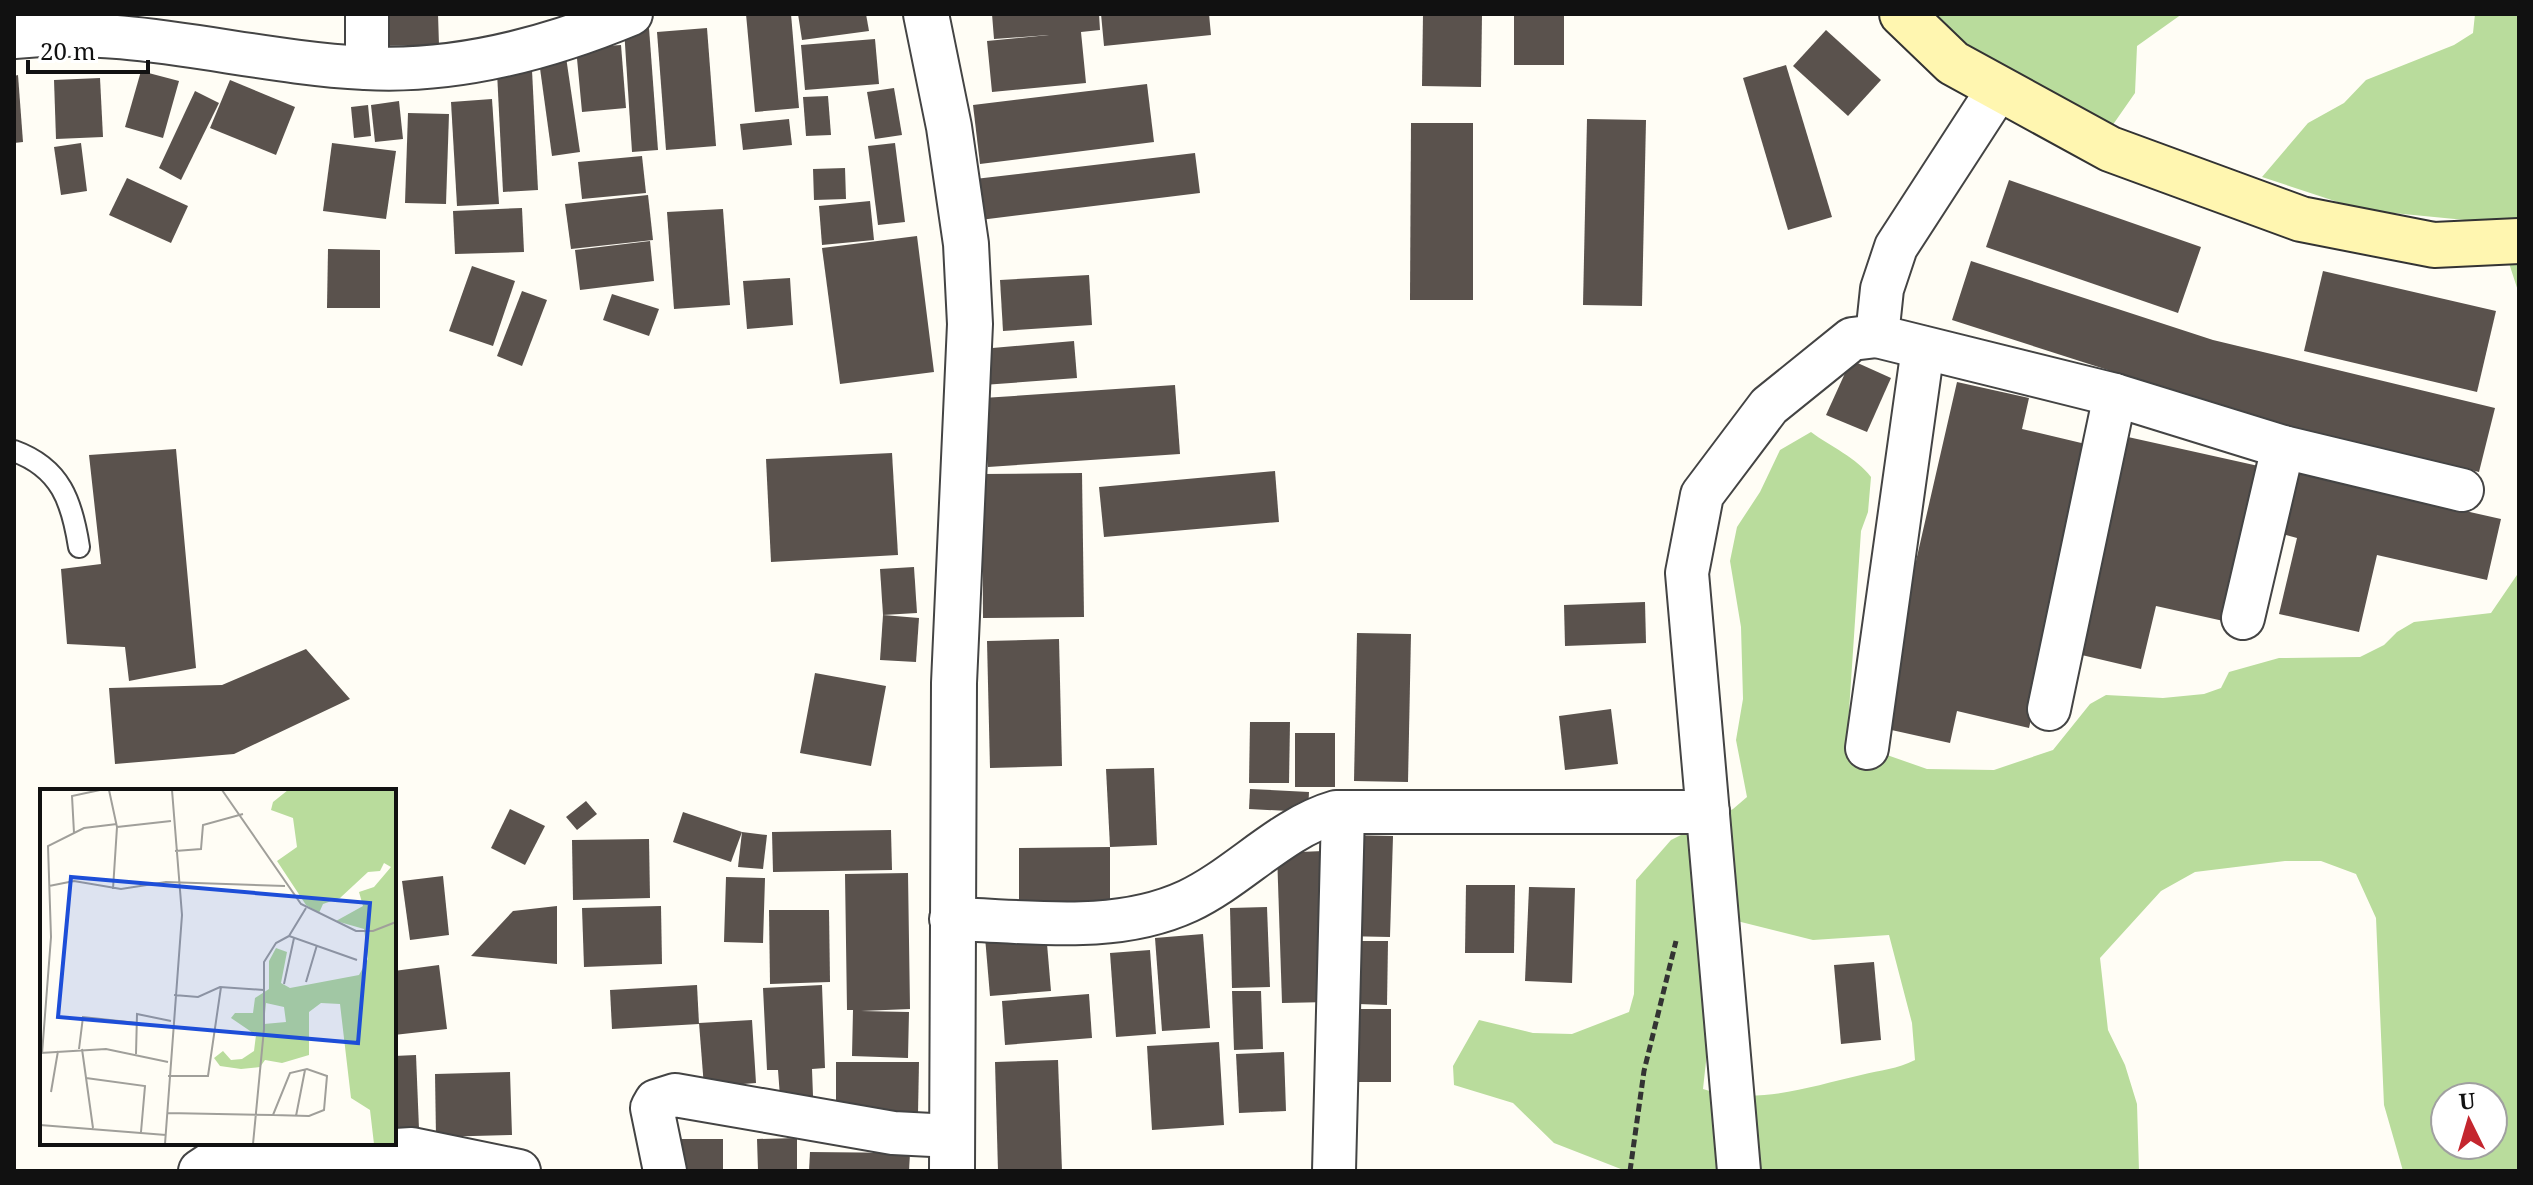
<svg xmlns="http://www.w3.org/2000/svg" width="2533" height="1185" font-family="'Noto Serif',serif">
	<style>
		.forest { fill: #b9dc9c; fill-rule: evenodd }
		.building { fill: #5a524d }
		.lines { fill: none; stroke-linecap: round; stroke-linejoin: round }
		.service-casing { stroke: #444; stroke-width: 24 }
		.minor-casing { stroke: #444; stroke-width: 46 }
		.tertiary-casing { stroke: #444; stroke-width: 48 }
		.secondary-casing { stroke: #333; stroke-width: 48 }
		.path { stroke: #333; stroke-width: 5; stroke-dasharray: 8 4; stroke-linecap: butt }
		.service { stroke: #fff; stroke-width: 20 }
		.minor { stroke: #fff; stroke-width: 42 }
		.tertiary { stroke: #fff; stroke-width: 44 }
		.secondary { stroke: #fff6b0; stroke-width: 44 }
		.inset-road { fill: none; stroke: #a09f9a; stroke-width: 2 }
		.view { fill: #1d4ed8; fill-opacity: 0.15; stroke: #1d4ed8; stroke-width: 4 }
		.inset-edge { fill: none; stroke: #111; stroke-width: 4 }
	</style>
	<rect width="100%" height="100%" fill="#fffdf5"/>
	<!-- forest -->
	<g class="forest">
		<path d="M1927 14H2182L2137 46 2135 93 2112 126 1945 33Z"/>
		<path d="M2475 14H2519V294L2496 223 2362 210 2262 177 2308 123 2344 103 2366 80 2454 45 2473 33Z"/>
		<path d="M1811 432C1831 447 1856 457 1871 477L1868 512 1861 531 1847 741 1927 769 1994 770 2053 750 2090 704 2106 695 2163 698 2204 694 2221 688 2229 672 2279 658 2360 657 2384 645 2397 632 2414 622 2491 613 2519 572V1171H2403L2384 1105 2376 918 2356 874 2321 861H2285L2195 872 2161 891 2100 958 2108 1030 2125 1065 2137 1104 2139 1171H1626L1554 1143 1513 1103 1454 1085 1453 1066 1479 1020 1533 1033 1572 1034 1629 1012 1634 994 1636 880 1671 840 1733 809 1747 797 1736 740 1743 699 1741 627 1730 561 1737 527 1760 492 1780 450ZM1733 920 1813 940 1889 935 1912 1023 1915 1060C1897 1069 1881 1070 1861 1075 1808 1087 1757 1106 1703 1089L1710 1025ZM2445 1097H2493V1145H2445Z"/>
	</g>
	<!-- building -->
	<g class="building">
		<path d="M377 14H438L439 45 378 46Z"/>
		<path d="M746 14H791L799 108 755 112Z"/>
		<path d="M798 14H866L869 31 802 40Z"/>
		<path d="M992 14H1099L1100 30 1081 32 1086 83 992 92 987 41 1049 35 994 39Z"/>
		<path d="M1101 14H1209L1211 35 1104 46Z"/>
		<path d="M1423 14H1482L1481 87 1422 86Z"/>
		<rect x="1514" y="14" width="50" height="51"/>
		<path d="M649 28 658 150 632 152 624 29Z"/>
		<path d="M707 28 716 146 666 150 657 32Z"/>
		<path d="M1826 30 1881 80 1848 116 1793 66Z"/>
		<path d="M875 39 879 84 805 90 801 45Z"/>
		<path d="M621 45 626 108 582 112 576 48Z"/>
		<path d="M566 57 580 152 552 156 539 61Z"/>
		<path d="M1786 65 1832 217 1788 230 1743 78Z"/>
		<path d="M532 70 538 190 503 192 497 72Z"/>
		<path d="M141 71 179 81 163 138 125 127Z"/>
		<path d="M18 75 23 142 14 143V76Z"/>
		<path d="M100 78 103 137 56 139 54 80Z"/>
		<path d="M230 80 295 107 276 155 210 128Z"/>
		<path d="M1147 84 1154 142 980 164 973 105Z"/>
		<path d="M894 88 902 135 875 139 867 92Z"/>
		<path d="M195 91 219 103 181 180 159 168Z"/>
		<path d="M828 96 831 135 806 136 803 97Z"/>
		<path d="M492 99 499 204 457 206 451 102Z"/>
		<path d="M399 101 403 139 375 142 371 105Z"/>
		<path d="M368 105 371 136 354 138 351 107Z"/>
		<path d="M408 113 449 114 446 204 405 203Z"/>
		<path d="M789 119 792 145 743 150 740 124Z"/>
		<path d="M1587 119 1646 120 1642 306 1583 305Z"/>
		<path d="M1411 123H1473V300H1410Z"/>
		<path d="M81 143 87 191 61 195 54 147Z"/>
		<path d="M332 143 396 151 386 219 323 211Z"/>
		<path d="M895 143 905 222 878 225 868 146Z"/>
		<path d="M1195 153 1200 193 980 220 975 179Z"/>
		<path d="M642 156 646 193 582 199 578 162Z"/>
		<path d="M845 168 846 199 814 200 813 169Z"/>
		<path d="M127 178 188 206 171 243 109 215Z"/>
		<path d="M2009 180 2201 247 2178 313 1986 247Z"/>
		<path d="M648 195 653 240 571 249 565 204Z"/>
		<path d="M870 201 874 240 822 245 819 206Z"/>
		<path d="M522 208 524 252 455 254 453 211Z"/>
		<path d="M723 209 730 305 674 309 667 212Z"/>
		<path d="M917 236 934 372 840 384 822 248Z"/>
		<path d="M650 241 654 281 580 290 575 250Z"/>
		<path d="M328 249 380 250V308H327Z"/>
		<path d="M1971 261 2213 340 2495 408 2479 472 2261 419 1952 320Z"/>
		<path d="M472 266 515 281 493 346 449 331Z"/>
		<path d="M2323 271 2496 311 2477 392 2304 351Z"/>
		<path d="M1089 275 1092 325 1003 331 1000 280Z"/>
		<path d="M790 278 793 325 747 329 743 281Z"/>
		<path d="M522 291 547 300 522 366 497 356Z"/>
		<path d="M612 294 659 309 649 336 603 320Z"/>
		<path d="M1074 341 1077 378 983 385 981 349Z"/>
		<path d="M1851 360 1891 378 1867 432 1826 415Z"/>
		<path d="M1957 382 2029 398 2022 429 2094 446 2029 728 1957 711 1950 743 1878 727Z"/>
		<path d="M1175 385 1180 454 988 467 983 398Z"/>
		<path d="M2119 435 2263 467 2228 622 2156 606 2141 669 2069 652Z"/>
		<path d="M176 449 196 668 129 681 125 647 67 644 61 569 101 564 89 455Z"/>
		<path d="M892 453 898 555 771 562 766 459Z"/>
		<path d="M1275 471 1279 522 1104 537 1099 487Z"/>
		<path d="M1082 473 1084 617 983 618 982 474Z"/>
		<path d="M2296 473 2501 519 2487 580 2377 555 2359 632 2279 614 2297 538 2282 534Z"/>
		<path d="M914 567 917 613 883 615 880 569Z"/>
		<path d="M1645 602 1646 643 1565 646 1564 605Z"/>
		<path d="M883 615 919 618 916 662 880 660Z"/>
		<path d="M1357 633 1411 634 1408 782 1354 781Z"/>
		<path d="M1059 639 1062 766 990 768 987 641Z"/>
		<path d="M306 649 350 699 234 754 115 764 109 688 222 685Z"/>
		<path d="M815 673 886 686 871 766 800 753Z"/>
		<path d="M1611 709 1618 764 1565 770 1559 716Z"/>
		<path d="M1250 722H1290L1289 783H1249Z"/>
		<rect x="1295" y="733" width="40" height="54"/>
		<path d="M1154 768 1157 845 1110 847 1106 769Z"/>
		<path d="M1250 789 1309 792 1308 812 1249 809Z"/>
		<path d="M586 801 597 814 577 830 566 817Z"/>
		<path d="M510 809 545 826 525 865 491 848Z"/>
		<path d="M683 812 742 832 731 862 673 842Z"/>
		<path d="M891 830 892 870 773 872 772 832Z"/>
		<path d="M742 832 767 835 763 869 738 867Z"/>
		<path d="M1345 835 1393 836 1390 937 1342 936Z"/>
		<path d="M649 839 650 898 573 900 572 840Z"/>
		<path d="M1110 847V909L1019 910V848Z"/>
		<path d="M1323 851 1329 1002 1282 1003 1277 853Z"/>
		<path d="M908 873 910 1009 861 1011 909 1012 908 1058 852 1056 853 1010H847L845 874Z"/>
		<path d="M443 876 449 935 410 940 402 881Z"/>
		<path d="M726 877 765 878 763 943 724 942Z"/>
		<path d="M1466 885H1515L1514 953H1465Z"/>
		<path d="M1529 887 1575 888 1572 983 1525 981Z"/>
		<path d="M557 906V964L471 956 513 911Z"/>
		<path d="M661 906 662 964 584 967 582 908Z"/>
		<path d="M1267 907 1270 987 1232 988 1230 908Z"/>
		<path d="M769 910H829L830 982 770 984Z"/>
		<path d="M1046 932 1051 991 990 996 985 937Z"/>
		<path d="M1203 934 1210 1028 1162 1031 1155 938Z"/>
		<path d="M1360 941H1388L1387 1005 1358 1004Z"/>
		<path d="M1150 950 1156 1034 1116 1037 1110 953Z"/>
		<path d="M1874 962 1881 1040 1841 1044 1834 965Z"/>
		<path d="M439 965 447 1029 394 1035V971Z"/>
		<path d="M697 985 699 1024 612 1029 610 990Z"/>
		<path d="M822 985 825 1068 812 1069 813 1096 780 1097 778 1070H767L763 988Z"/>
		<path d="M1232 991H1261L1263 1049 1234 1050Z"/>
		<path d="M1089 994 1092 1038 1005 1045 1002 1001Z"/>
		<path d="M1347 1009H1391V1082H1348Z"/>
		<path d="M752 1020 756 1083 704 1087 699 1023Z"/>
		<path d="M1219 1042 1224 1125 1152 1130 1147 1046Z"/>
		<path d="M1284 1052 1286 1111 1239 1113 1236 1054Z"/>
		<path d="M416 1055 419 1129 394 1130V1056Z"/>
		<path d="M1058 1060 1062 1171H998L995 1062Z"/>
		<path d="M836 1062H919L918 1113 836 1112Z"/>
		<path d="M510 1072 512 1135 436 1137 435 1074Z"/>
		<path d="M797 1138V1171H758L757 1139Z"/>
		<rect x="681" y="1139" width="42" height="32"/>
		<path d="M810 1152 910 1153 909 1171H809Z"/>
	</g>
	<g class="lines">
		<!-- service casing -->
		<g class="service-casing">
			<path id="service" d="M14 451C61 468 72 502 79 547"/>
		</g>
		<!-- minor casing -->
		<g class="minor-casing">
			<g id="minor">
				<path d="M367 14V68"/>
				<path d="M14 37C133 25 247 62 365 68 455 73 549 48 631 14"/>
				<path d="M1999 88 1896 247 1882 289 1877 336 2115 395 2283 447 2462 490"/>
				<path d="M2243 618 2283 447"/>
				<path d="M2049 709 2115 395"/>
				<path d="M1867 748 1923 348"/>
				<path d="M951 919C1029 921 1115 935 1188 901 1239 877 1281 828 1336 812H1708"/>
				<path d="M200 1171 215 1161 412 1149 519 1171"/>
				<path d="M665 1171 652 1108 656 1101 675 1095 893 1133 952 1136"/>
				<path d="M1334 1171 1343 812"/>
				<path d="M1739 1171 1687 573 1702 495 1769 406 1852 339 1877 336"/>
			</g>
		</g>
		<!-- tertiary casing -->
		<g class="tertiary-casing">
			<path id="tertiary" d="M926 14 949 127 966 244 970 324 954 683 952 1171"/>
		</g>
		<!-- secondary casing -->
		<g class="secondary-casing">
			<path id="secondary" d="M1902 14 1953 63 2110 149 2301 219 2434 245 2519 241"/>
		</g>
		<!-- path -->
		<path class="path" d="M1630 1171 1644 1071 1676 941"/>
		<!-- service -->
		<use href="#service" class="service"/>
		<!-- minor -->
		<use href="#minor" class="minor"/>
		<!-- tertiary -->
		<use href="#tertiary" class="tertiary"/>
		<!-- secondary -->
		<use href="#secondary" class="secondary"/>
	</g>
	<!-- overview -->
	<g transform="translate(40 789)">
		<rect width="356" height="356" fill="#fffdf5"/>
		<path d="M248 1H356V355H334L330 321 311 309 300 215 281 214 269 223V266L242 274 225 271 220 278 201 280 180 277 174 269 183 262 191 271 202 270 214 262 216 246 191 229 195 224H213L215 209 229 200V172L236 159 247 163 241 194 250 199 319 186 328 170 324 140 296 132 323 117 319 103 334 98 351 78 344 74 340 82 328 83 300 109 283 115 279 124 266 116 237 72 257 58 253 29 231 21 233 13ZM226 214 244 218 246 233 224 235Z" fill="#b9dc9c" fill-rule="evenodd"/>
		<path class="inset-road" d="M69 1 77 38 73 100M182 1 261 115 316 142H333L356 133M77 38 131 32M34 44 32 7 60 1M135 62 161 60 163 36 203 25M9 97 34 92 81 100 126 93 245 97M266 119 249 147 317 171M266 193 277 156M244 195 254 149M134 206 158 208 180 198 224 201M39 260 43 228 97 234M42 260 53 339M0 264 66 260 128 273M2 265 11 148 8 57 44 39 77 35M96 265 97 225 131 232M128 287H168L181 198M46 289 105 297 101 343M11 303 18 262M127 324 233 326 250 284 267 280 287 287 284 321 269 327 233 326M256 327 265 281M0 336 126 346M125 355 142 126 132 1M213 355 224 240V173L236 154 249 147"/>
		<path class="view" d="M31 88 330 114 318 254 18 228Z"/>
		<rect width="356" height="356" class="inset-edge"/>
	</g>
	<!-- border -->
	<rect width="2533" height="1185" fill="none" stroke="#111111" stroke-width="32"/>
	<!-- north arrow -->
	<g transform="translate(2469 1121) rotate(355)"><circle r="38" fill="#ffffff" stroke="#a0a0a0" stroke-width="2"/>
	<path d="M0-6L14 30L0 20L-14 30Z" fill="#c4262e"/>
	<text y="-12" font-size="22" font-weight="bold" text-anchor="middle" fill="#111111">U</text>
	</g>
	<!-- scale -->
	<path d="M28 60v12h120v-12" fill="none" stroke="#111111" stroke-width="4"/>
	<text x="40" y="60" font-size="24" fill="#111111" stroke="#ffffff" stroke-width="6" paint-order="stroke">20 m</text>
</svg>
